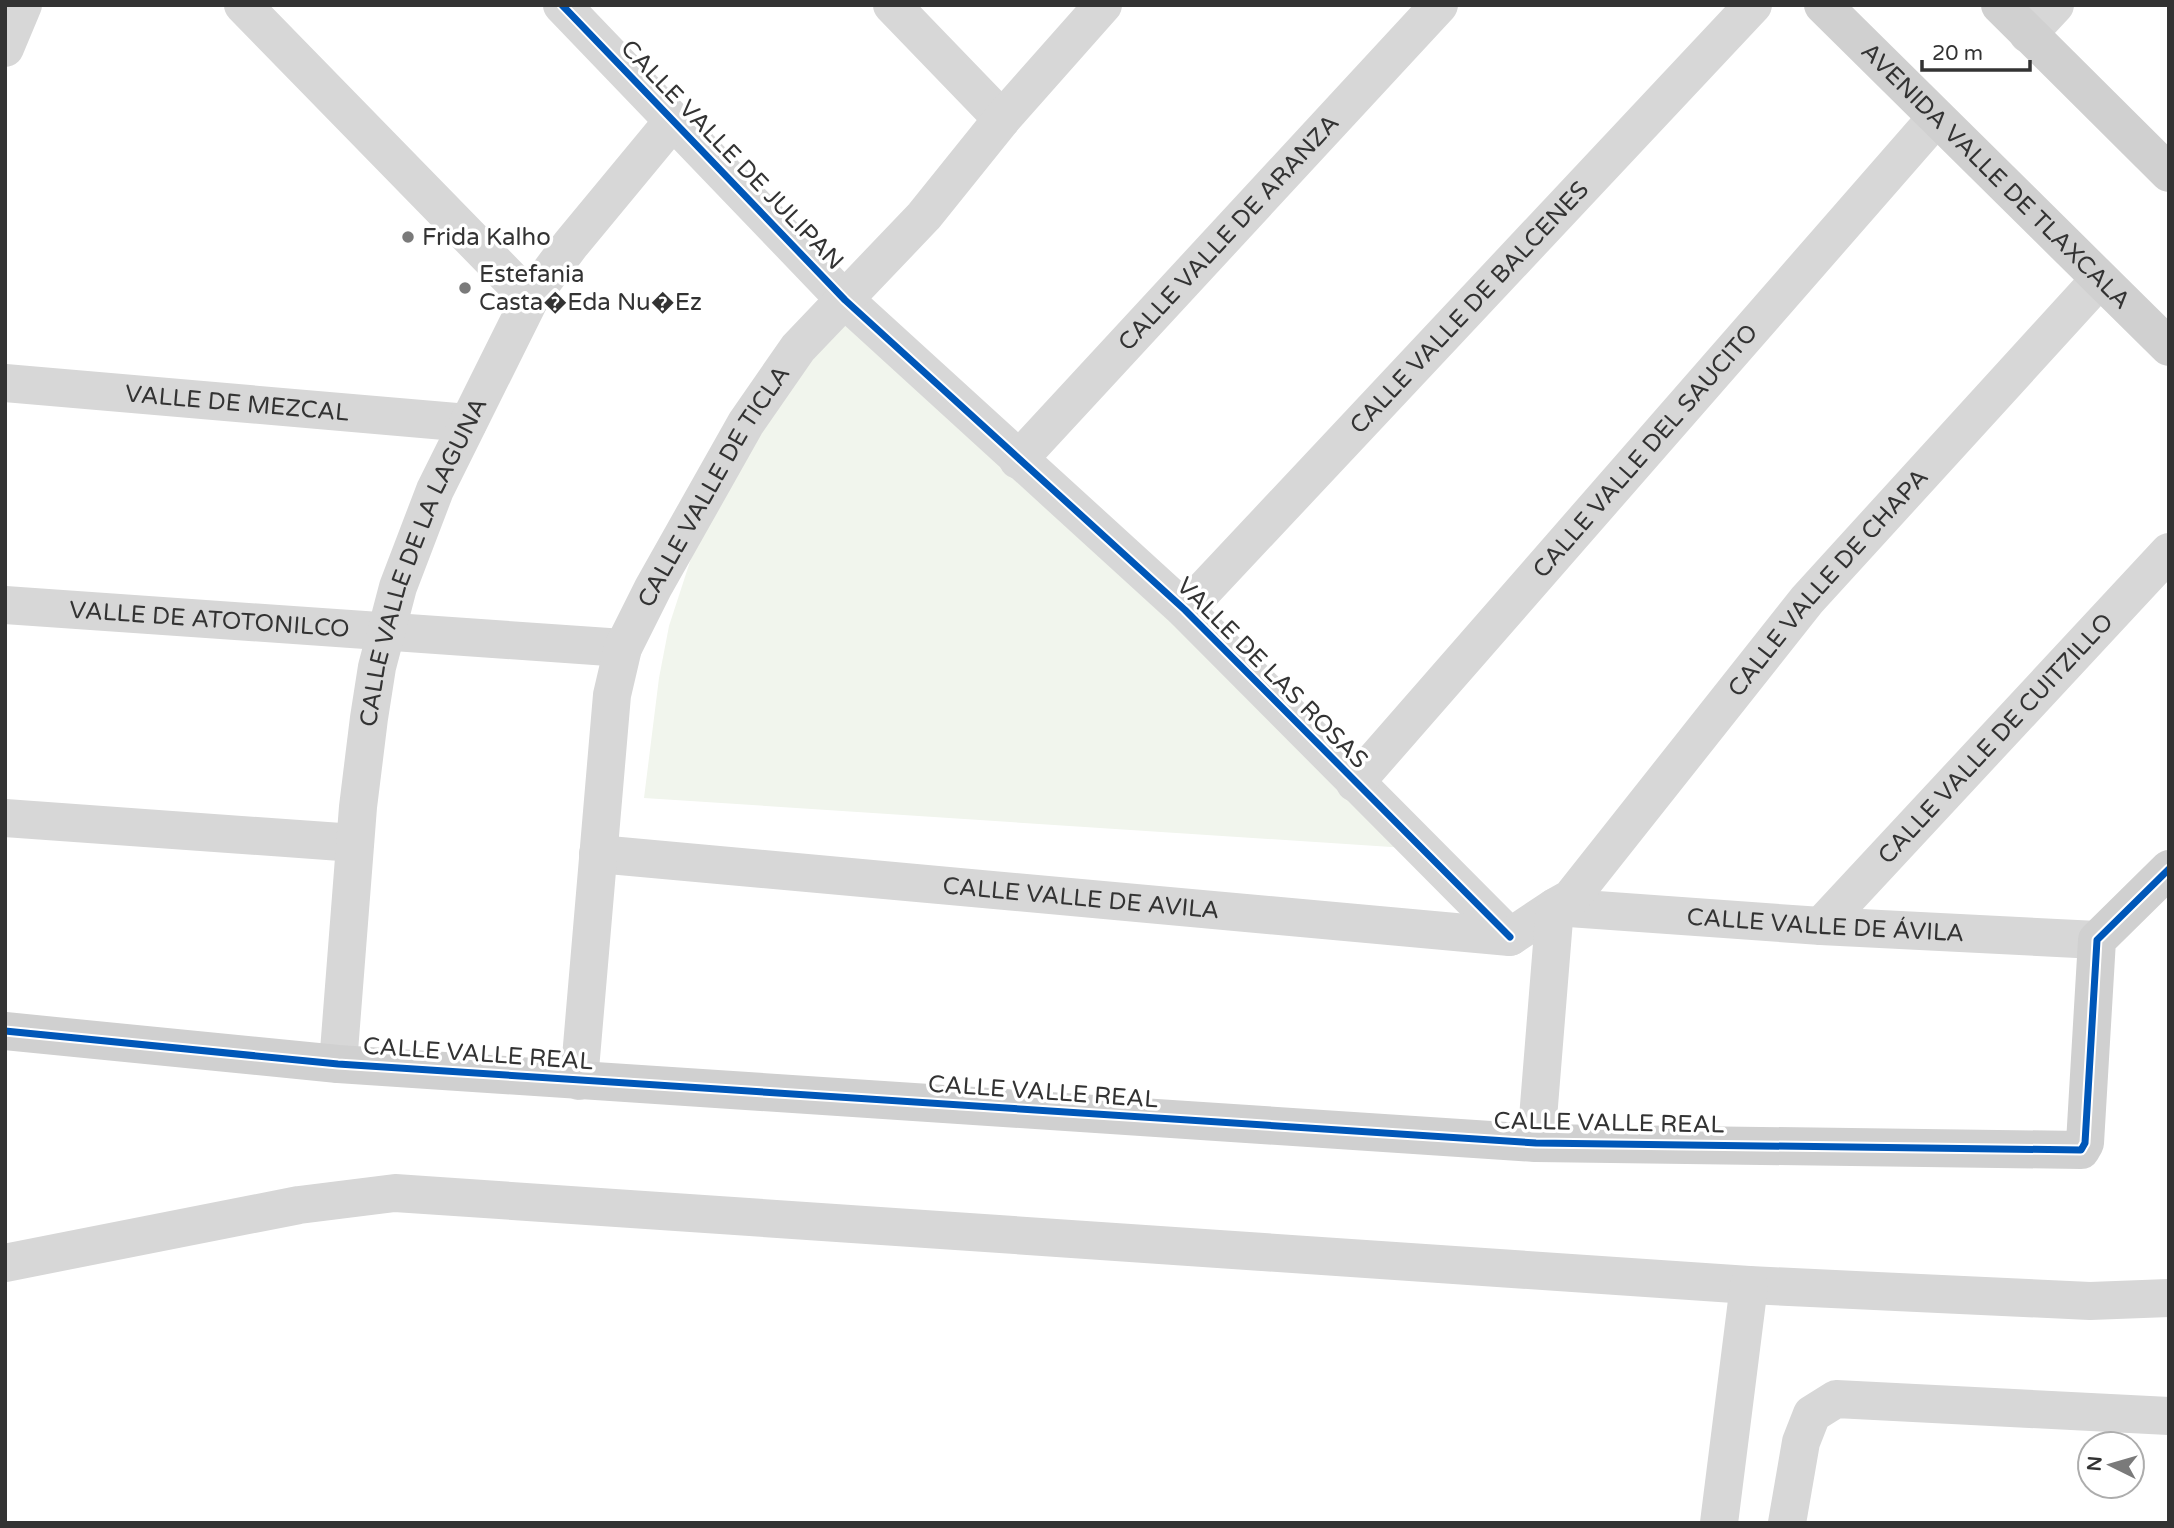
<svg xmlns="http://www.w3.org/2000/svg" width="2174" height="1528" font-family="'Varela Round',sans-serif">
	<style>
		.green { fill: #f1f5ed }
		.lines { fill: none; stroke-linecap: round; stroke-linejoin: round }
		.street { stroke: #d7d7d7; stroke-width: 38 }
		.secondary { stroke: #d0d0d0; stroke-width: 38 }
		.cycleway-casing { stroke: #fff; stroke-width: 11 }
		.cycleway { stroke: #0057b8; stroke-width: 7 }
		.poi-dot { fill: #7a7a7a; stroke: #fff; stroke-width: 2.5 }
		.labels { text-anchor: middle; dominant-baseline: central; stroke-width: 7; stroke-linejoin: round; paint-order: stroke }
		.street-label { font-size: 24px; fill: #333; stroke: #fff }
		.poi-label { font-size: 24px; fill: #333; stroke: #fff; text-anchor: start }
	</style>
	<rect width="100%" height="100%" fill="#fff"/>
	<!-- green -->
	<path class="green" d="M858 312 1437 850 644 798 659 678 669 626 713 491 766 403Z"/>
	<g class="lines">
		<!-- street -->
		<g class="street">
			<path d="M243 5 530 299"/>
			<path d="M562 5 845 300 1185 610 1510 937"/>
			<path d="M892 5 1002 119"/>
			<path d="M2028 34 2055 5"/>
			<path d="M5 48 23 5"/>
			<path id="s1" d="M5 383 468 423"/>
			<path id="s2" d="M1018 460 1439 5"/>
			<path id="s3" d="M5 605 623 648"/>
			<path id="s4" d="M1185 610 1753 5"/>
			<path id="s5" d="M1355 783 1936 118"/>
			<path d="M5 818 355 843"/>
			<path id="s6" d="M598 854 1510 937 1555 907 1821 926 2097 940"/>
			<path id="s7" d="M1821 926 2169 552"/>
			<path id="s8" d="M338 1064 358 807 369 718 377 667 398 587 435 490 530 299 571 244 672 122"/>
			<path id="s9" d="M579 1081 612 695 623 648 653 588 746 423 798 348 924 216 1002 119 1103 5"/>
			<path id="s10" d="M1536 1143 1555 907 1571 898 1807 600 2099 280"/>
			<path d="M5 1263 299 1205 395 1193 1749 1285 2090 1301 2169 1298"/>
			<path d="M1719 1523 1749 1285"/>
			<path d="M1787 1523 1801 1442 1812 1414 1836 1399 2169 1416"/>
		</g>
		<!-- secondary -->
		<g class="secondary">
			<path id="s11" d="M1823 5 2169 347"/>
			<path d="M2000 5 2169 173"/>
			<path d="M5 1031 338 1064 1536 1143 2081 1150 2085 1143 2097 940 2169 869"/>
		</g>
		<!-- cycleway casing -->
		<g class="cycleway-casing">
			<g id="cycleway">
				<path d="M562 5 845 300 1185 610 1510 937"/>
				<path d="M5 1031 338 1064 1536 1143 2081 1150 2085 1143 2097 940 2169 869"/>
			</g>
		</g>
		<!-- cycleway -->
		<use href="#cycleway" class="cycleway"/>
	</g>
	<!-- markers -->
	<g class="poi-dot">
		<circle cx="408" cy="237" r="7"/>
		<circle cx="465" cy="288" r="7"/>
	</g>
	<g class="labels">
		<!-- street labels -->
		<g class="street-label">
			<text transform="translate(732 155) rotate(46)">CALLE VALLE DE JULIPAN</text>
			<text stroke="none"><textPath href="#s11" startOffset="243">AVENIDA VALLE DE TLAXCALA</textPath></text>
			<text stroke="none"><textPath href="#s2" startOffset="310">CALLE VALLE DE ARANZA</textPath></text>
			<text stroke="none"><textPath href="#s4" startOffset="415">CALLE VALLE DE BALCENES</textPath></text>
			<text stroke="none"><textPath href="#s1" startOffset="233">VALLE DE MEZCAL</textPath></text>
			<text stroke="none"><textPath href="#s5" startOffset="441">CALLE VALLE DEL SAUCITO</textPath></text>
			<text stroke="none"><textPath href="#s9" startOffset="621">CALLE VALLE DE TICLA</textPath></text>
			<text stroke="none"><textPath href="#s8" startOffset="513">CALLE VALLE DE LA LAGUNA</textPath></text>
			<text stroke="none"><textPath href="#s10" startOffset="662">CALLE VALLE DE CHAPA</textPath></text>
			<text stroke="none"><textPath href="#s3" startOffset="205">VALLE DE ATOTONILCO</textPath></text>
			<text transform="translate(1272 673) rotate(45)">VALLE DE LAS ROSAS</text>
			<text stroke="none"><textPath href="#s7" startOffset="256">CALLE VALLE DE CUITZILLO</textPath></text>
			<text stroke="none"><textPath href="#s6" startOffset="485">CALLE VALLE DE AVILA</textPath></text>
			<text stroke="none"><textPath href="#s6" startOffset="1241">CALLE VALLE DE ÁVILA</textPath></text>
			<text transform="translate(478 1054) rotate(4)">CALLE VALLE REAL</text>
			<text transform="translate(1043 1092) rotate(4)">CALLE VALLE REAL</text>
			<text transform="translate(1609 1123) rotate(1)">CALLE VALLE REAL</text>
		</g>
		<!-- poi labels -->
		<g class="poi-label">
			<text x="422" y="237">Frida Kalho</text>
			<text x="479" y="274">Estefania<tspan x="479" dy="28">Casta�Eda Nu�Ez</tspan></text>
		</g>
	</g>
	<!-- border -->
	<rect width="2174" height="1528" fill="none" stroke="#333333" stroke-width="14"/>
	<!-- north arrow -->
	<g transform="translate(2111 1465) rotate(275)"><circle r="33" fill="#ffffff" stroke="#adadad" stroke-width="2"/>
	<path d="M0-5L12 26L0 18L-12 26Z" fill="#7a7a7a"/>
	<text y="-10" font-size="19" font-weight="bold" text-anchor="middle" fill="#333333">N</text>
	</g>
	<!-- scale -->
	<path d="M1922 60v10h108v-10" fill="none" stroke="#333333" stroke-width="3.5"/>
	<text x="1932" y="60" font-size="21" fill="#333333" stroke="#ffffff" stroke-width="5" paint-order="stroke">20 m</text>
</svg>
